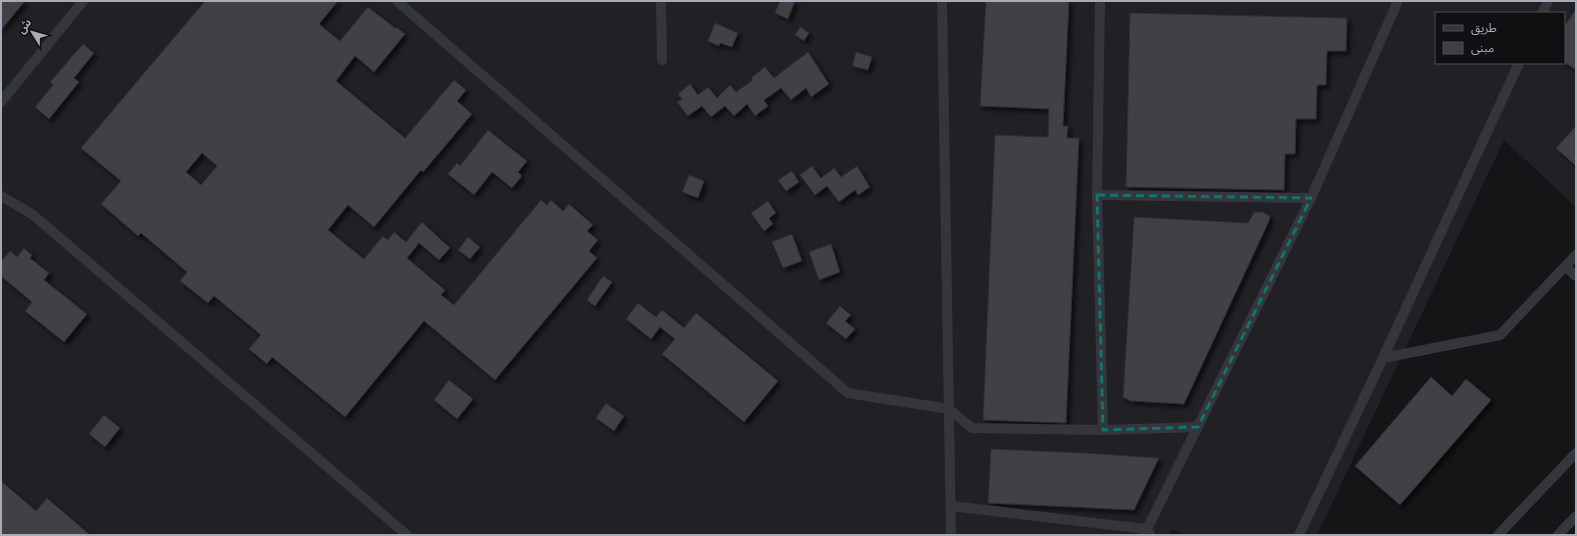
<svg xmlns="http://www.w3.org/2000/svg" width="1577" height="536" font-family="'Noto Sans','Noto Sans Arabic',sans-serif">
	<style>
		.built { fill: #212024; fill-rule: evenodd }
		.building { fill: #3f3f44; stroke: #2e2e33; fill-rule: evenodd; filter: url(#shadow) }
		.lines { fill: none; stroke-linecap: round; stroke-linejoin: round }
		.street { stroke: #35363c; stroke-width: 10 }
		.marked { fill: none; stroke: #0f766e; stroke-width: 3; stroke-dasharray: 8 5; stroke-linejoin: round }
	</style>
	<defs>
		<filter id="shadow"><feDropShadow dx="3.5" dy="3.5" stdDeviation="2" flood-color="#0009"/></filter>
	</defs>
	<rect width="100%" height="100%" fill="#151517"/>
	<!-- built -->
	<path class="built" d="M1 1H1576V207L1504 140 1317 535H1185L1172 529 1170 535H1ZM1436 13H1564V63H1436Z"/>
	<!-- building -->
	<g class="building">
		<path d="M1 1H25L1 30Z"/>
		<path d="M205 1H338L319 24 340 41 368 7 395 28 396 27 405 34 374 72 355 56 336 81 405 138 454 80 466 90 457 101 472 114 423 172 421 170 374 227 348 205 328 230 364 259 383 236 388 240 394 232 406 242 422 222 450 248 439 260 419 243 407 258 445 290 441 295 454 305 541 200 547 205 551 200 563 211 569 204 593 225 587 231 598 240 589 251 597 258 495 380 424 321 345 417 272 357 267 364 249 349 261 335 214 296 208 303 180 281 187 272 141 233 138 236 101 204 121 181 81 148ZM202 153 217 166 201 185 186 172Z"/>
		<path d="M780 1H795L788 19 775 13Z"/>
		<path d="M986 1H1069L1063 126H1068L1067 138H1079L1066 423 983 420 995 135 1048 137 1049 109 980 106Z"/>
		<path d="M1576 9V70L1564 62V27Z"/>
		<path d="M1130 13 1347 18 1346 51H1327L1326 85H1317L1316 119H1296L1295 154H1285L1284 190 1126 187Z"/>
		<path d="M715 23 738 33 732 47 720 43 719 46 708 41Z"/>
		<path d="M800 27 809 33 804 41 795 35Z"/>
		<path d="M83 44 94 53 74 78 79 82 49 119 35 107 53 85 50 82Z"/>
		<path d="M808 52 829 84 811 97 806 88 791 100 781 88 764 100 768 106 755 116 747 104 734 116 725 106 711 117 702 106 688 116 677 102 682 99 678 94 690 84 698 95 708 87 717 98 730 85 736 92 753 80 751 78 765 67 774 78Z"/>
		<path d="M856 52 872 57 868 70 852 66Z"/>
		<path d="M1576 126V166L1556 148Z"/>
		<path d="M488 130 527 161 518 172 522 176 512 188 492 172 474 195 448 174 457 163 460 166Z"/>
		<path d="M812 166 821 178 834 168 841 177 857 166 870 187 858 195 855 190 839 202 827 186 815 195 800 175Z"/>
		<path d="M792 171 799 182 786 191 778 180Z"/>
		<path d="M689 175 704 181 698 198 682 192Z"/>
		<path d="M768 201 776 213 769 218 773 224 764 231 751 213Z"/>
		<path d="M1254 212H1262L1270 216 1269 221 1184 404 1131 401 1123 397 1134 217 1248 223Z"/>
		<path d="M792 234 802 261 783 268 772 242Z"/>
		<path d="M468 237 480 247 470 259 458 250Z"/>
		<path d="M831 244 840 272 819 280 809 252Z"/>
		<path d="M24 248 32 255 30 258 49 273 44 280 87 314 64 342 25 311 32 302 1 276V262L10 251 17 257Z"/>
		<path d="M603 276 612 282 595 306 587 300Z"/>
		<path d="M638 303 656 317 662 310 684 328 696 313 778 381 744 422 662 354 675 339 660 327 651 339 626 319Z"/>
		<path d="M840 306 851 315 845 321 855 329 846 339 826 323Z"/>
		<path d="M1431 377 1452 396 1466 379 1491 400 1400 505 1355 466Z"/>
		<path d="M449 380 473 399 457 419 434 400Z"/>
		<path d="M606 403 624 416 614 431 596 418Z"/>
		<path d="M104 415 120 428 105 447 89 434Z"/>
		<path d="M991 449 1084 453 1159 458 1134 510 988 503Z"/>
		<path d="M1 481 36 511 47 498 90 535H1Z"/>
	</g>
	<g class="lines">
		<!-- street -->
		<g class="street">
			<path d="M397 1 848 393 949 409 972 428 1103 430"/>
			<path d="M661 1 662 60"/>
			<path d="M942 1 951 535"/>
			<path d="M1100 1 1097 195 1103 430 1198 427"/>
			<path d="M1542 13 1548 1"/>
			<path d="M1 102 83 1"/>
			<path d="M1097 195 1311 198"/>
			<path d="M1 196 32 214 407 535"/>
			<path d="M1565 266 1576 276"/>
			<path d="M1383 358 1500 335 1576 255"/>
			<path d="M951 506 1146 529 1150 534"/>
			<path d="M1144 535 1311 198 1398 1"/>
			<path d="M1299 535 1383 358 1519 63"/>
			<path d="M1498 535 1576 453"/>
			<path d="M1558 535 1576 516"/>
		</g>
	</g>
	<!-- marked area -->
	<path class="marked" d="M1097 195 1311 198 1198 427 1103 430Z"/>
	<!-- border -->
	<rect width="1577" height="536" fill="none" stroke="#a6abb8" stroke-width="4"/>
	<!-- legend -->
	<rect x="1435" y="12" width="130" height="52" fill="#101012" stroke="#4c4e54"/>
	<rect x="1443" y="25" width="20" height="6" fill="#35363c" stroke="#4c4e54"/>
	<text x="1471" y="32" font-size="12" fill="#a6abb8">طريق</text>
	<rect x="1443" y="42" width="20" height="12" fill="#3f3f44" stroke="#4c4e54"/>
	<text x="1471" y="52" font-size="12" fill="#a6abb8">مبنى</text>
	<!-- north arrow -->
	<g transform="translate(32 32) rotate(307)" stroke="#101012" stroke-width="3" paint-order="stroke">
	<path d="M0-3L7 15L0 10L-7 15Z" fill="#a6abb8"/>
	<text y="-6" font-size="11" font-weight="bold" text-anchor="middle" fill="#a6abb8">ش</text>
	</g>
</svg>
